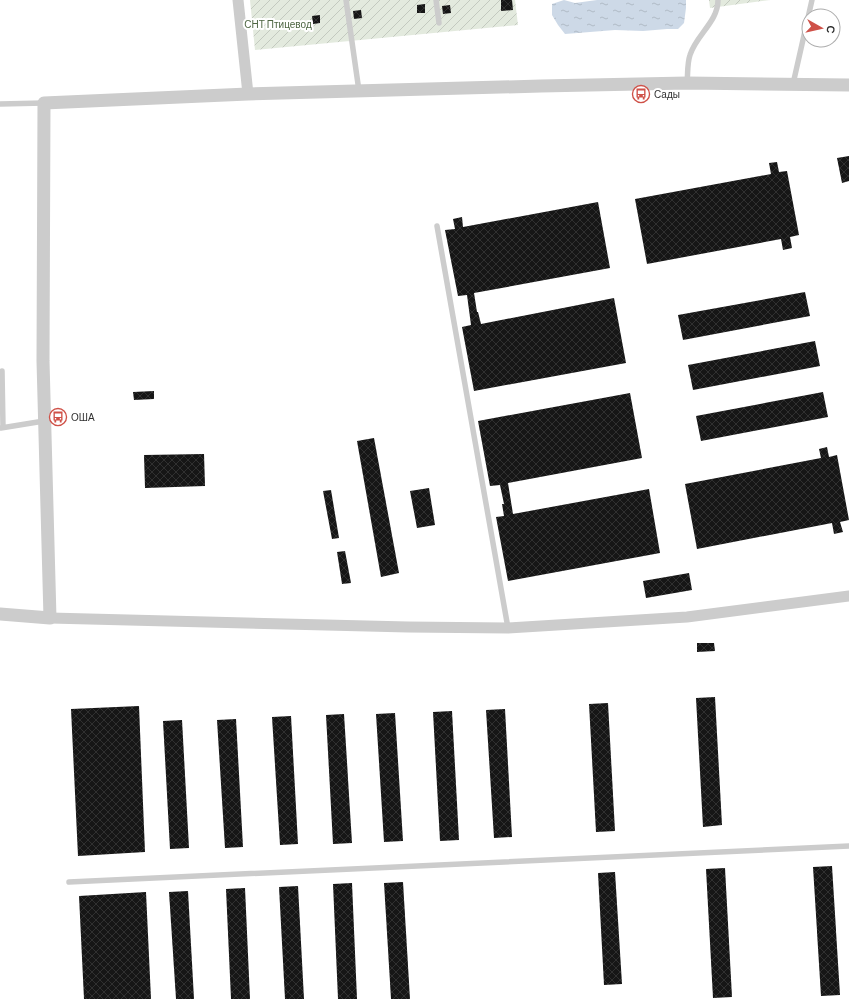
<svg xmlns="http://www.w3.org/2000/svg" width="849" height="999" font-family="Barlow,sans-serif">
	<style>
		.garden { fill: url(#garden-furrows) }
		.water { fill: url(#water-ripples) }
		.building { fill: url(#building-cross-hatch) }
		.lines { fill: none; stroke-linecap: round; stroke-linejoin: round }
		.service { stroke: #ccc; stroke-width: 5.5 }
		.minor { stroke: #ccc; stroke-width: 11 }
		.tertiary { stroke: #ccc; stroke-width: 13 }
		.labels { text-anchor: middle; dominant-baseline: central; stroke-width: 4; stroke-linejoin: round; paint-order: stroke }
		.park-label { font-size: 10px; fill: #4d6542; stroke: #fff }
		.poi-label { font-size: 10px; fill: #2f2f2f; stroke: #fff; text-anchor: start }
	</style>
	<defs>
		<pattern id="garden-furrows" width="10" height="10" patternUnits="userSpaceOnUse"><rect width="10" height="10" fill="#e3eade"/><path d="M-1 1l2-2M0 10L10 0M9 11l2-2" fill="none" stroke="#c3c9bf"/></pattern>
		<pattern id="water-ripples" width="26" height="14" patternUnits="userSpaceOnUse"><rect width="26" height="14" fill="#cdd9e7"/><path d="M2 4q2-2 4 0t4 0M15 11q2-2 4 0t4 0" fill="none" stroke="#b0bbc6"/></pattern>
		<pattern id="building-cross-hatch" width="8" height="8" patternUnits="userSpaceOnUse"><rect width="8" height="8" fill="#161616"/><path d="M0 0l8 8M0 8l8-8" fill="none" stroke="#303030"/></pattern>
	</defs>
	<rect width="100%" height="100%" fill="#fff"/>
	<!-- garden -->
	<g class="garden">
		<path d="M250 0H515L518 25 255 50Z"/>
		<path d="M709 0H770L710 8Z"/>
	</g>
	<!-- water -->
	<path class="water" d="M564 0 575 3 597 0H686V8L684 23 678 29H667L643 31 615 30 565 34 558 25 552 15V4Z"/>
	<!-- building -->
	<g class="building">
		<path d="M501 0H512L513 10 501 11Z"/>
		<path d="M425 4V13H417V5Z"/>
		<path d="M450 5 451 13 443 14 442 6Z"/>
		<path d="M361 10 362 18 354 19 353 11Z"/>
		<path d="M320 15V23L313 24 312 16Z"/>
		<path d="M290 21 291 29 283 30 282 22Z"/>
		<path d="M849 156V181L842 183 837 158Z"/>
		<path d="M777 162 779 172 787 171 799 235 790 237 792 248 783 250 781 239 647 264 635 199 771 174 769 163Z"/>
		<path d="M598 202 610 268 474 293 477 312H478L481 324 614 298 626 363 474 391 462 327 471 325 467 295 458 296 445 230 455 229 453 219 462 217 463 227Z"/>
		<path d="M805 292 810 316 683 340 678 315Z"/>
		<path d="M815 341 820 366 693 390 688 365Z"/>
		<path d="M154 391V399L134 400 133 392Z"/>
		<path d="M823 392 828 417 701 441 696 416Z"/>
		<path d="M630 393 642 458 508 483 513 514 649 489 660 553 508 581 496 517 504 516 502 504H504L500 485 490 486 478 421Z"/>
		<path d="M374 438 399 573 381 577 357 441Z"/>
		<path d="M827 447 829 457 837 455 849 520 840 522 843 532 834 534 832 523 697 549 685 484 821 458 819 449Z"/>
		<path d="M204 454 205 486 145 488 144 455Z"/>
		<path d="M429 488 435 525 417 528 410 491Z"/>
		<path d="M331 490 339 538 332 539 323 491Z"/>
		<path d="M345 551 351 583 342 584 337 552Z"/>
		<path d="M689 573 692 590 646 598 643 581Z"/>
		<path d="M697 643H714L715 651 697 652Z"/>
		<path d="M715 697 722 825 703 827 696 698Z"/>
		<path d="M608 703 615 831 596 832 589 704Z"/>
		<path d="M139 706 145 852 78 856 71 709Z"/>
		<path d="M505 709 512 837 494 838 486 710Z"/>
		<path d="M452 711 459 840 440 841 433 712Z"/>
		<path d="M395 713 403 841 384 842 376 714Z"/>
		<path d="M344 714 352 843 333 844 326 715Z"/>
		<path d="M291 716 298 844 280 845 272 717Z"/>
		<path d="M236 719 243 847 225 848 217 720Z"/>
		<path d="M182 720 189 848 170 849 163 721Z"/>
		<path d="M832 866 840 995 821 996 813 867Z"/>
		<path d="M725 868 732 997 713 998 706 869Z"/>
		<path d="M615 872 622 984 604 985 598 873Z"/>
		<path d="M403 882 410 999H391L384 883Z"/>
		<path d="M352 883 357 999H338L333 884Z"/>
		<path d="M298 886 304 999H285L279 887Z"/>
		<path d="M245 888 250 999H231L226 889Z"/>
		<path d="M188 891 194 999H176L169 892Z"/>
		<path d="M146 892 151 999H84L79 896Z"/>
	</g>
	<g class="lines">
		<!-- service -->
		<g class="service">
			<path d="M346 0 359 91"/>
			<path d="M436 0 439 23"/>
			<path d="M687 83C688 74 687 64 690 55 696 35 718 22 718 0"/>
			<path d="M793 84 812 0"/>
			<path d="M0 104 44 103"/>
			<path d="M437 226 508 628"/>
			<path d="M2 371 3 427"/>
			<path d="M1 428 44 421"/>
			<path d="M69 882 849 846"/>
		</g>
		<!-- minor -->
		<g class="minor">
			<path d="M238 0 248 94"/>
			<path d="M50 618 408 627 508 628 687 617 849 596"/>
		</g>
		<!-- tertiary -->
		<path class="tertiary" d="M0 614 50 618 43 361 44 103 248 94 541 86 687 83 849 85"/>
	</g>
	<!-- icons -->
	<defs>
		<g id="bus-ring" transform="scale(0.9)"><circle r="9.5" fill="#fff" stroke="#cf5148" stroke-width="1.5"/><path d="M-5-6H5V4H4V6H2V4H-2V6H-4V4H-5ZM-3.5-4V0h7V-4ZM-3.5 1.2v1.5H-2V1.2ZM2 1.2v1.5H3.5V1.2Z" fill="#cf5148"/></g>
	</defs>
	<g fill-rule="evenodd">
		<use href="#bus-ring" x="641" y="94"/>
		<use href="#bus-ring" x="58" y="417"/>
	</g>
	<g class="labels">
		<!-- park labels -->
		<g class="park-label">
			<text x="278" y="24">СНТ Птицевод</text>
		</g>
		<!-- poi labels -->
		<g class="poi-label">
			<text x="654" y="94">Сады</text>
			<text x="71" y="417">ОША</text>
		</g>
	</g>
	<!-- north arrow -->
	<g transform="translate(821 28) rotate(98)"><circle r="19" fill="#ffffff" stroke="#acacac"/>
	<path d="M0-3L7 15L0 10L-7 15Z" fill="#cf5148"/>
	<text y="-6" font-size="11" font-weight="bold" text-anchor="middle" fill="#2f2f2f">С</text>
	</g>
</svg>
